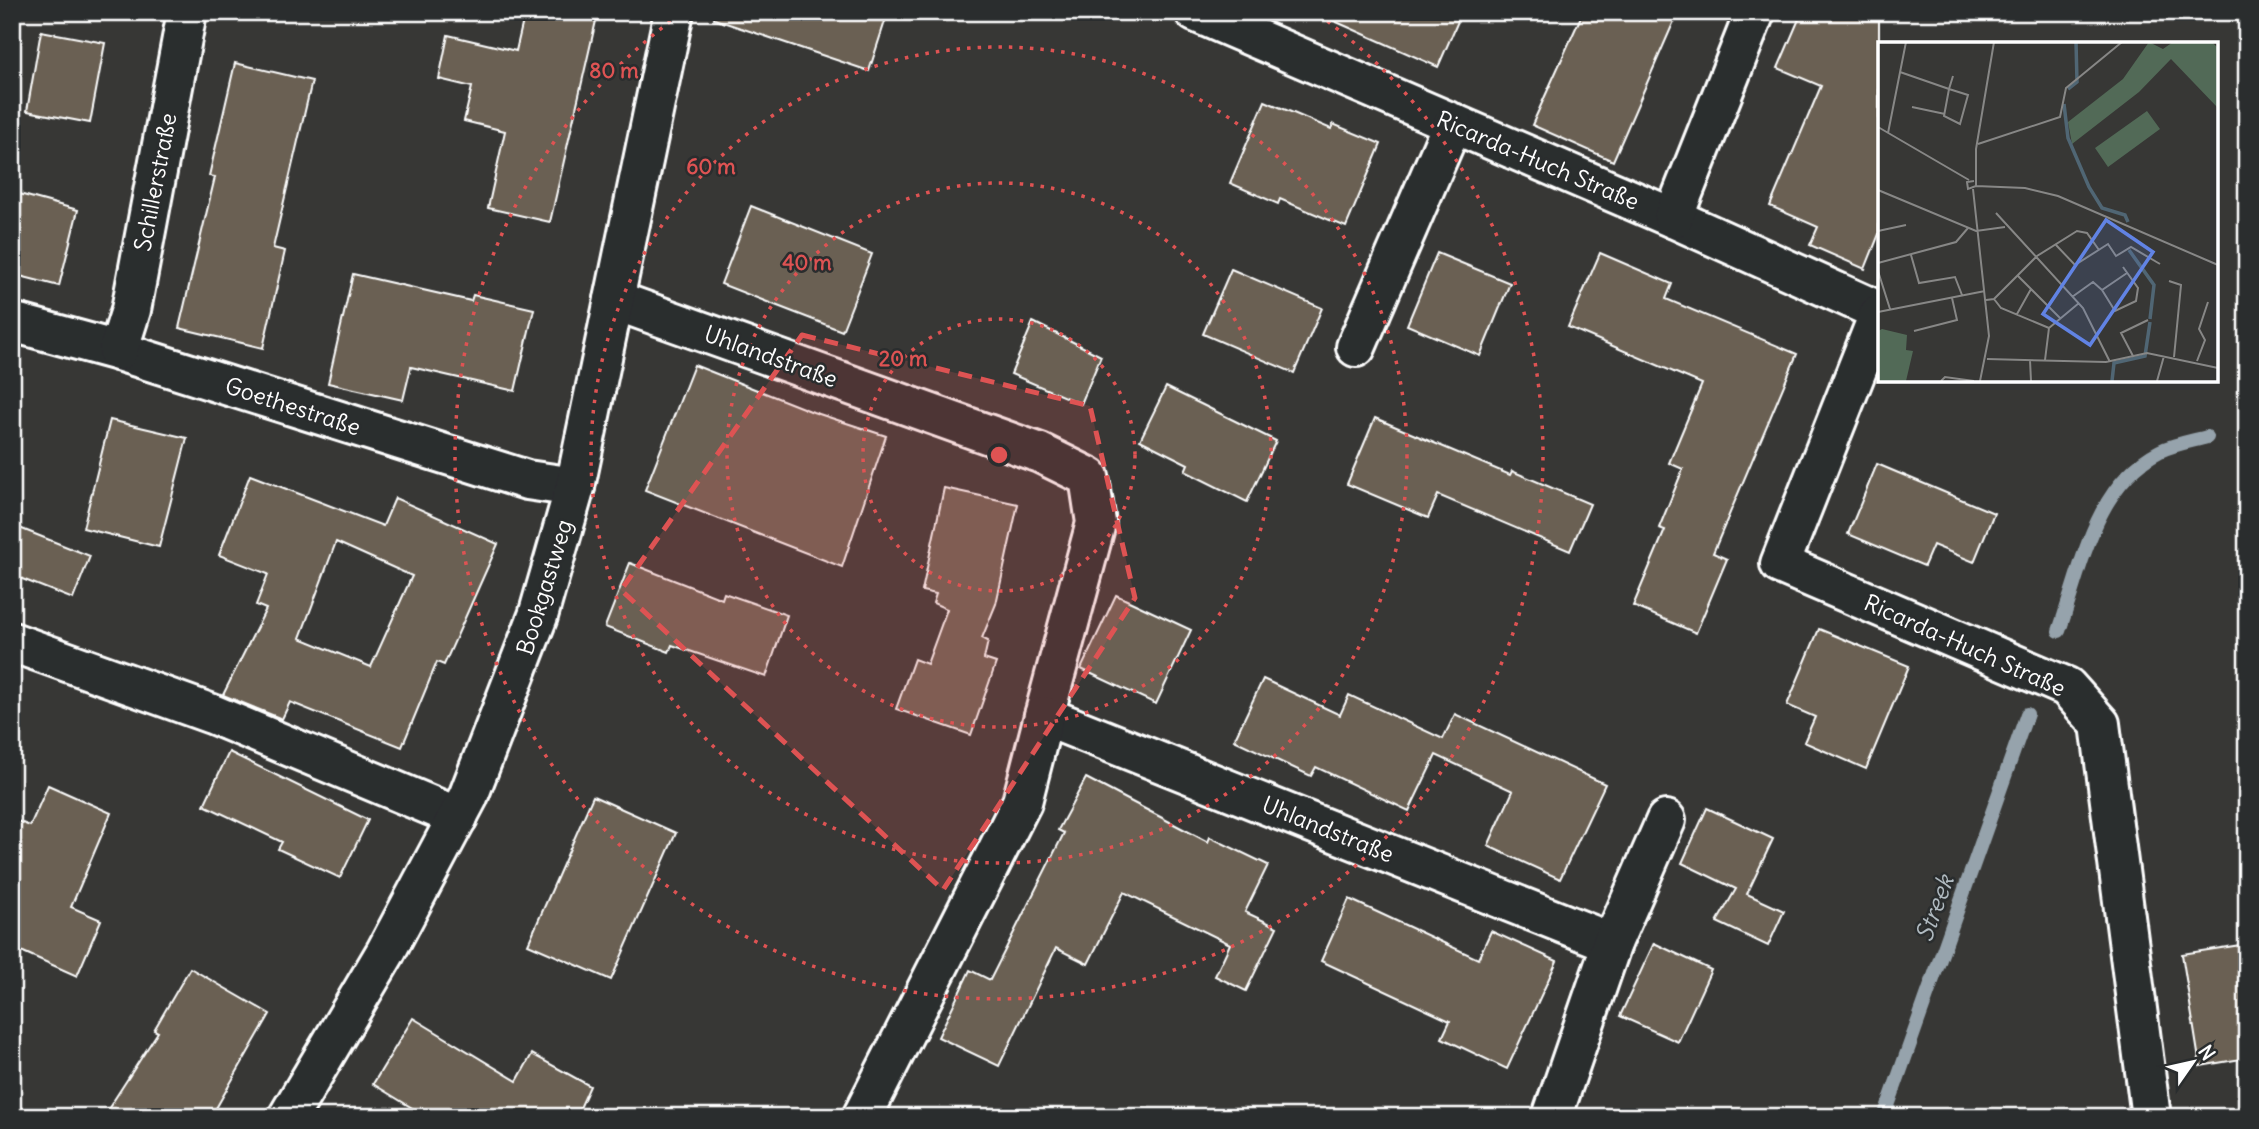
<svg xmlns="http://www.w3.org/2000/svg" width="2259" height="1129" font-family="Delius,sans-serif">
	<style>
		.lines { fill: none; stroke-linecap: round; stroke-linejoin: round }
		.stream { stroke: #96a3ac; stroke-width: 14 }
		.building { fill: #6a6052; stroke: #fff; stroke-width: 2; fill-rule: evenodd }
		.minor-casing { stroke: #fff; stroke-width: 44 }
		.minor { stroke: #2a2d2e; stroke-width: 38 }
		.marked { fill: #de5353; fill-opacity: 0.2; stroke: #de5353; stroke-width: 5; stroke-dasharray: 14 9; stroke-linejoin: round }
		.ring { fill: none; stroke: #de5353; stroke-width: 3.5; stroke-dasharray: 3.5 7 }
		.labels { text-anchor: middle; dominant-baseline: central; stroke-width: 5; stroke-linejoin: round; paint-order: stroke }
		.street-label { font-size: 23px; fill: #fff; stroke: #2a2d2e }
		.water-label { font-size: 24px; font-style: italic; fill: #b0bac0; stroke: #2a2d2e }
		.inset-river { fill: none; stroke: #506674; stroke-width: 3.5 }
		.inset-road { fill: none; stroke: #878786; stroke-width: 2 }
		.view { fill: #6183e4; fill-opacity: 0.15; stroke: #6183e4; stroke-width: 3.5 }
		.inset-edge { fill: none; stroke: #fff; stroke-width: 3.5 }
		.centre { fill: #de5353; stroke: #2a2d2e; stroke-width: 3.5 }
		.ring-label { font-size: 21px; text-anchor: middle; font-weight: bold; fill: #de5353; stroke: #2a2d2e; stroke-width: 5; stroke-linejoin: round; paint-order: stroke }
	</style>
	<rect width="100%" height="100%" fill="#373735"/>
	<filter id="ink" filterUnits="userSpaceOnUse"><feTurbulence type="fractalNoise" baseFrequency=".0143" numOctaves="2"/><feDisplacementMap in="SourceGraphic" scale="14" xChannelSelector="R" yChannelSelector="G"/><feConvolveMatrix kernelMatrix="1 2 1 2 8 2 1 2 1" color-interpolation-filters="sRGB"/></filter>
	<g filter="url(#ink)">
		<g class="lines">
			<!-- stream -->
			<g class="stream">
				<path d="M2059 631C2081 569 2095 484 2160 451 2174 444 2193 441 2207 437"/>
				<path d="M1884 1117 2027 714"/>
			</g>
		</g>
		<!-- building -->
		<g class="building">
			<path d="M525 12H598L550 222 488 208 505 131 464 121 472 87 439 79 448 35 516 51Z"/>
			<path d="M715 12H888L869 71 714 19Z"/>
			<path d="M1314 12H1462L1438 67Z"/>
			<path d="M1583 12H1678L1613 161 1532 125Z"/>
			<path d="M1802 12H1879V234L1865 269 1810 245 1818 227 1770 206 1821 86 1778 68Z"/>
			<path d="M41 31 105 43 90 123 27 111Z"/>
			<path d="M235 63 312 81 273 248 285 251 263 348 179 328 215 177 209 176Z"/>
			<path d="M1265 101 1331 129 1333 124 1381 144 1346 227 1280 199 1278 204 1230 183Z"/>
			<path d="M12 192 78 210 59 286 12 274Z"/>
			<path d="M751 206 872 254 842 331 721 284Z"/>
			<path d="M1437 253 1510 283 1480 356 1407 325Z"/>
			<path d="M1600 253 1672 284 1666 299 1797 354 1713 553 1727 559 1696 633 1633 606 1665 530 1659 528 1683 469 1669 463 1702 384 1568 327Z"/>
			<path d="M1231 269 1322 308 1294 373 1203 334Z"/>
			<path d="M353 274 471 301 473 295 534 309 515 391 411 367 403 400 328 383Z"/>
			<path d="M1033 322 1101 356 1081 404 1011 374Z"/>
			<path d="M694 365 813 412 886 436 842 567 645 490Z"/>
			<path d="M1166 387 1276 441 1247 502 1185 471 1188 464 1140 440Z"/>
			<path d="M1375 418 1510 475 1512 471 1590 504 1570 551 1438 495 1428 518 1347 484Z"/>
			<path d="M110 420 187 438 159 547 83 528Z"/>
			<path d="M1877 464 1994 513 1974 562 1933 545 1924 566 1848 534Z"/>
			<path d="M250 475 383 526 395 498 498 544 444 665 437 662 402 747 290 702 282 719 223 695 266 609 256 605 268 574 219 555ZM336 542 412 576 371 667 300 638Z"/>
			<path d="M944 488 1018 504 996 604 982 638 988 641 984 659 996 663 971 735 896 709 914 659 927 664 947 609 933 603 936 594 922 591Z"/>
			<path d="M12 525 90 556 73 599 12 575Z"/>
			<path d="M630 563 722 599 724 593 787 615 766 677 672 645 669 652 605 627Z"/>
			<path d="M1116 595 1191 630 1156 704 1081 669Z"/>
			<path d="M1819 629 1909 666 1866 769 1804 742 1815 717 1787 705Z"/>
			<path d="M1263 679 1340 715 1349 695 1443 739 1455 714 1605 784 1560 879 1488 846 1513 791 1436 755 1409 811 1316 767 1311 776 1234 740Z"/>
			<path d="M229 752 368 820 340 878 278 849 282 842 204 805Z"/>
			<path d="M1086 778 1208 842 1210 837 1268 865 1245 912 1277 927 1246 991 1215 976 1230 944 1124 892 1088 964 1056 948 999 1066 938 1037 970 970 990 980 1064 833 1058 830Z"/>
			<path d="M48 785 111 813 71 907 101 920 77 976 12 947V819L30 826Z"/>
			<path d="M593 796 676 833 611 980 528 944Z"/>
			<path d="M1707 808 1773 839 1747 894 1784 911 1768 946 1717 922 1736 889 1682 863Z"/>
			<path d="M1349 899 1478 959 1491 931 1557 961 1507 1069 1442 1038 1450 1021 1321 961Z"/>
			<path d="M1654 943 1711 970 1678 1042 1620 1016Z"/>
			<path d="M2247 944V1058L2200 1066 2182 954Z"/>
			<path d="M190 968 270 1014 211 1117H103L158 1032 154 1030Z"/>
			<path d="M413 1018 517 1081 532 1054 590 1086 576 1117H427L373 1084Z"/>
		</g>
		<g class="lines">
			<!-- minor casing -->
			<g class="minor-casing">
				<g id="minor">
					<path d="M1195 12 1673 218 1879 311"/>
					<path d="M1673 218 1755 12"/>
					<path d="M614 300 1040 453 1089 477 1096 523 1044 716 1612 943"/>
					<path d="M1879 314 1780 564 2067 687 2100 724 2151 1117"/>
					<path d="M12 322 118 351 527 480 575 487"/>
					<path d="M1356 347 1453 123"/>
					<path d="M118 351 131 310 187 12"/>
					<path d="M12 642 212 714 458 817"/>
					<path d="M288 1117 385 953 468 797 538 616 575 487 674 12"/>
					<path d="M862 1117 1022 802 1044 716"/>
					<path d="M1552 1117 1612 943 1666 820"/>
				</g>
			</g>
			<!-- minor -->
			<use href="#minor" class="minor"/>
		</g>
	</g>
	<!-- marked area -->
	<path class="marked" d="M802 335 1090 406 1135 598 943 890 621 590Z"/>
	<!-- distance rings -->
	<g class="ring">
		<circle cx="999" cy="455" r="136"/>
		<circle cx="999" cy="455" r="272"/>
		<circle cx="999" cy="455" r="408"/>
		<path d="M1319 15A544 544 0 1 1 679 15"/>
	</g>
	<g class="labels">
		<!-- street labels -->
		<g class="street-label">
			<text transform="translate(1538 160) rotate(23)">Ricarda-Huch Straße</text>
			<text transform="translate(155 182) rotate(-79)">Schillerstraße</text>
			<text transform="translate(771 356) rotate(20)">Uhlandstraße</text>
			<text transform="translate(293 406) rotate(18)">Goethestraße</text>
			<text transform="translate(544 587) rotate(-73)">Bookgastweg</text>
			<text transform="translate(1965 645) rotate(24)">Ricarda-Huch Straße</text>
			<text transform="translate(1328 829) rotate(22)">Uhlandstraße</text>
		</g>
		<!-- water labels -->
		<g class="water-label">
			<text transform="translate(1934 908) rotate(-70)">Streek</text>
		</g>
	</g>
	<!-- overview -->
	<g transform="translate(1878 42)">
		<rect width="340" height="340" fill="#373735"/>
		<path d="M271 0 285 7 295 0H334L339 5V65L293 17 261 50 194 102 190 80 245 37ZM269 69 282 87 230 125 217 106ZM4 287 29 293 28 308 35 309 28 339H0V289Z" fill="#526a57"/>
		<path class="inset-river" d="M190 47 199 40 198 0M186 62 190 96 211 145 224 166 247 173 250 180M251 208 276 243 272 277M234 339 236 321 267 314 272 280"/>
		<path class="inset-road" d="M22 30 71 47 90 53 82 82 66 74 71 47 75 34M34 65 67 72M0 85 91 138M10 91 28 0M100 102 182 75 188 46 244 0M96 139 89 140 90 147 98 144V107L116 0M98 144 147 146 180 154 340 223M95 147 111 294 102 339M0 148 98 189 127 185M118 171 205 266 232 320M0 189 28 183M178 203 197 223 230 202 238 214 253 205 282 222M33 213 41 241 77 235 84 253M0 221 78 200 90 186M0 229 12 267M139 233 182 276M291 239 303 243 296 315M224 248 237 269 258 259 260 246 245 225M194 255 215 240 224 248 249 231M116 257 123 266 171 286M108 258 116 257 159 214 199 189 209 191 221 208M0 270 107 249M139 272 153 247M36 289 79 278 74 256M255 314 243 291 270 278M109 317 228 320 269 311 340 326M152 318 153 339M167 318 171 286 201 261M319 319 327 298 321 287 330 260M63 339 67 335 96 339M279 339 286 314"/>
		<path class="view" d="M228 178 275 210 212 303 165 272Z"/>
		<rect width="340" height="340" class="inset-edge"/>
	</g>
	<circle cx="999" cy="455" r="10" class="centre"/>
	<g class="ring-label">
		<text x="614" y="78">80 m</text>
		<text x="711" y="174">60 m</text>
		<text x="807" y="270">40 m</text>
		<text x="903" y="366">20 m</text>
	</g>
	<!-- margin -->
	<rect width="2259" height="1129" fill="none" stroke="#2a2d2e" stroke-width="42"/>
	<rect x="21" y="21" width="2217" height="1087" fill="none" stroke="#fff" stroke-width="2.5" filter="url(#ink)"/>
	<!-- north arrow -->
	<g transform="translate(2193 1062) rotate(56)" stroke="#2a2d2e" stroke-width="5" paint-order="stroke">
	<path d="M0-5L12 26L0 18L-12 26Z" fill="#ffffff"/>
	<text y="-10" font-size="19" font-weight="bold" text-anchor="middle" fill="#ffffff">N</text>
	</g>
</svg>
